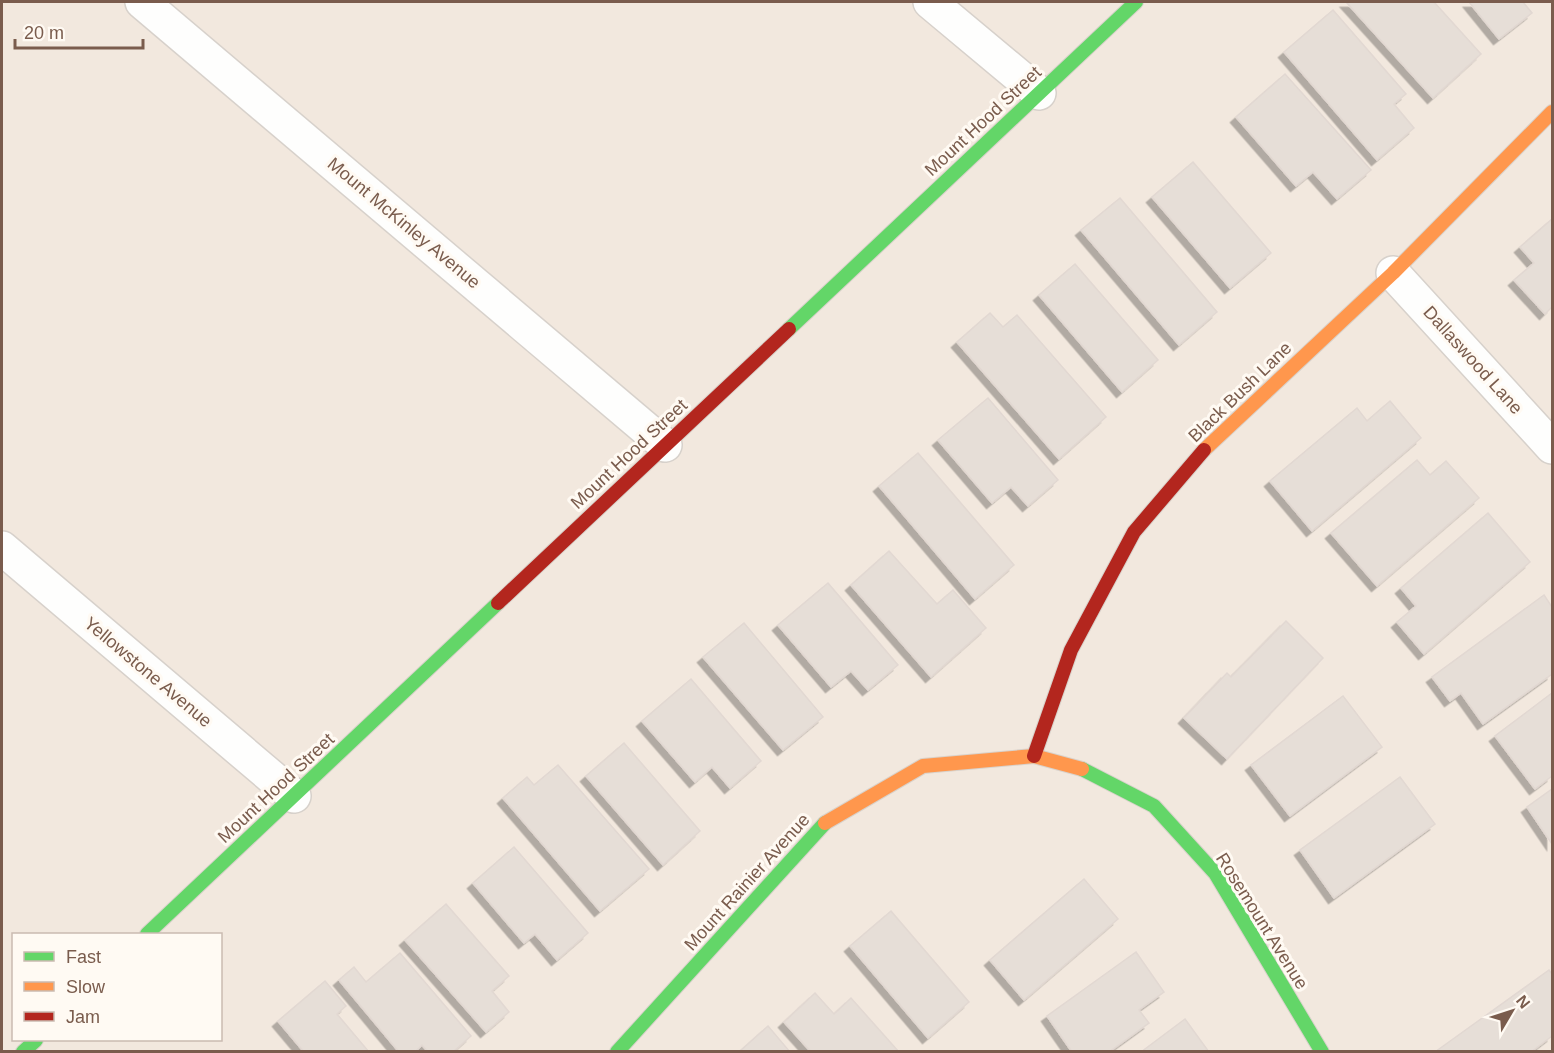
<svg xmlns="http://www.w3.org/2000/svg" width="1554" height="1053" font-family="Arial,sans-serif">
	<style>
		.residential { fill: #f2e8de; fill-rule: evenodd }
		.building { fill: #e6ded7; stroke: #e2d8d2; stroke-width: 1.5; filter: url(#shadow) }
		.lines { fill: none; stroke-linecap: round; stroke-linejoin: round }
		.street-casing { stroke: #d7d1cb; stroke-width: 36 }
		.fast-casing { stroke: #d9d2cb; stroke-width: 16 }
		.slow-casing { stroke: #d9d2cb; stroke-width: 16 }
		.jam-casing { stroke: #d9d2cb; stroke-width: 16 }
		.street { stroke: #fefefd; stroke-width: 33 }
		.fast { stroke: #63d668; stroke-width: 14 }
		.slow { stroke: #ff974d; stroke-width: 14 }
		.jam { stroke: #b3261e; stroke-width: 14 }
		.labels { text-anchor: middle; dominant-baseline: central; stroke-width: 6; stroke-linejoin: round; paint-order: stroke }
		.street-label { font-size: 18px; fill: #7a5c4d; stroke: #fffaf3 }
	</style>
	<defs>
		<filter id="shadow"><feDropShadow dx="-5.5" dy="5.5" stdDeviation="0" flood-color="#0004"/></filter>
	</defs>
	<rect width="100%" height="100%" fill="#f9f5f0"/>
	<!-- residential -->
	<path class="residential" d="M2 2H1552V1051L2 1052ZM14 934H220V1040H14Z"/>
	<!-- building -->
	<g class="building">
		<path d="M1346 2H1434L1481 54 1433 98Z"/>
		<path d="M1469 2H1523L1532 13 1499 39Z"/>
		<path d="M1333 10 1406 94 1394 104 1414 128 1377 160 1284 52Z"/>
		<path d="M1285 74 1371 170 1337 199 1313 172 1296 186 1236 117Z"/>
		<path d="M1193 162 1271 253 1230 288 1152 197Z"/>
		<path d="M1120 198 1217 312 1179 345 1081 230Z"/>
		<path d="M1552 219V307L1545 314 1514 280 1534 263 1520 247Z"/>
		<path d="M1075 264 1158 360 1122 392 1039 295Z"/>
		<path d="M990 313 1003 327 1017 315 1106 417 1059 459 957 342Z"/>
		<path d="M988 398 1058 480 1028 506 1011 487 992 503 938 440Z"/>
		<path d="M1390 401 1421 438 1312 531 1270 481 1357 408 1367 421Z"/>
		<path d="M918 453 1014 565 975 599 879 486Z"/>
		<path d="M1417 460 1430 475 1446 461 1479 498 1377 586 1331 533Z"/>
		<path d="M1488 513 1530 562 1424 654 1397 622 1416 606 1401 588Z"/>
		<path d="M889 551 937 604 953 590 986 628 931 677 851 585Z"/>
		<path d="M828 583 898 665 868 690 851 671 831 687 778 625Z"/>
		<path d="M1544 595 1552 607V674L1483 724 1461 693 1450 701 1432 677Z"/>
		<path d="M1286 621 1323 658 1227 759 1184 718 1227 673 1231 677Z"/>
		<path d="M744 623 823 717 783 750 703 657Z"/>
		<path d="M691 679 761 761 730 788 712 767 695 782 642 721Z"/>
		<path d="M1552 693V776L1535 789 1495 736Z"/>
		<path d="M1343 696 1382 747 1290 816 1251 765Z"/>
		<path d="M624 743 700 831 663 865 586 776Z"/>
		<path d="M558 765 649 869 600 911 503 798 527 777 534 785Z"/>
		<path d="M1400 777 1435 824 1334 898 1300 850Z"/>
		<path d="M1552 789V844L1527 807Z"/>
		<path d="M514 847 588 933 557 960 535 934 524 943 473 883Z"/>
		<path d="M1084 879 1118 919 1024 1000 990 960Z"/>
		<path d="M446 904 509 976 492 991 509 1012 486 1032 405 940Z"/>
		<path d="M891 911 969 1002 928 1038 850 946Z"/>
		<path d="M1136 952 1164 992 1139 1010 1149 1023 1109 1052H1072L1047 1016Z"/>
		<path d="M400 953 471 1036 453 1052H428L422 1045 415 1052H399L339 980 354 967 366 982Z"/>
		<path d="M1549 970 1552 974V1036L1531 1052H1435Z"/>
		<path d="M325 981 346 1006 337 1014 369 1052H304L278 1021Z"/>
		<path d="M815 993 834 1014 851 998 899 1052H811L784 1022Z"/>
		<path d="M1185 1019 1209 1052H1141Z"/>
		<path d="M768 1026 790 1052H739Z"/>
	</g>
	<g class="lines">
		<!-- street casing -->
		<g class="street-casing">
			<g id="street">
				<path d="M142 2 665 445"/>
				<path d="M930 2 1039 93"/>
				<path d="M1393 273 1552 447"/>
				<path d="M2 548 294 796"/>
			</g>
		</g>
		<!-- fast casing -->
		<g class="fast-casing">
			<g id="fast">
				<path d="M789 329 1136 2"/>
				<path d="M1082 769 1154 806 1215 873 1322 1052"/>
				<path d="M147 934 498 603"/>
				<path d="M23 1052 36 1040"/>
				<path d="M617 1052 825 823"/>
			</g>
		</g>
		<!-- slow casing -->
		<g class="slow-casing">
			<g id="slow">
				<path d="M1204 450 1393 273 1552 112"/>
				<path d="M825 823 923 766 1034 756 1082 769"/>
			</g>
		</g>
		<!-- jam casing -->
		<g class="jam-casing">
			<g id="jam">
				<path d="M498 603 789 329"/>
				<path d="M1034 756 1071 650 1134 532 1204 450"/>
			</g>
		</g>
		<!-- street -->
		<use href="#street" class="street"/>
		<!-- fast -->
		<use href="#fast" class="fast"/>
		<!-- slow -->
		<use href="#slow" class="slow"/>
		<!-- jam -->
		<use href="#jam" class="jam"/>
	</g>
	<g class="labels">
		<!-- street labels -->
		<g class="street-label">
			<text transform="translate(983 121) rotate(-43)">Mount Hood Street</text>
			<text transform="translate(404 223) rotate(40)">Mount McKinley Avenue</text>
			<text transform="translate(1473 360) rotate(48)">Dallaswood Lane</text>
			<text transform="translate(1240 392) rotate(-44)">Black Bush Lane</text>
			<text transform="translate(629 454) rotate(-43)">Mount Hood Street</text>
			<text transform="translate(148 672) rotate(40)">Yellowstone Avenue</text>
			<text transform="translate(276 788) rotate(-43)">Mount Hood Street</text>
			<text transform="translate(747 882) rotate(-48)">Mount Rainier Avenue</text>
			<text transform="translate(1262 921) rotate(58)">Rosemount Avenue</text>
		</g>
	</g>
	<!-- border -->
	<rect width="1554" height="1053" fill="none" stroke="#7a5c4d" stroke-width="6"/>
	<!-- legend -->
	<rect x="12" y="933" width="210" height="108" fill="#fffaf3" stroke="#cabbb1" stroke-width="1.5"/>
	<rect x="24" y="952" width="30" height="9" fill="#63d668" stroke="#cabbb1" stroke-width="1.5"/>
	<text x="66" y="963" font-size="18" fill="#7a5c4d">Fast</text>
	<rect x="24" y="982" width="30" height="9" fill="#ff974d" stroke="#cabbb1" stroke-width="1.5"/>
	<text x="66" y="993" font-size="18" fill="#7a5c4d">Slow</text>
	<rect x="24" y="1012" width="30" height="9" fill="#b3261e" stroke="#cabbb1" stroke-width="1.5"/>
	<text x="66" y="1023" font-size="18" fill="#7a5c4d">Jam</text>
	<!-- north arrow -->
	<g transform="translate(1512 1011) rotate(51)" stroke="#fffaf3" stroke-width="4.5" paint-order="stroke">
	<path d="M0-4.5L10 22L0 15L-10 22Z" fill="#7a5c4d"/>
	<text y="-9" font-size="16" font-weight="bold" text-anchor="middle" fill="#7a5c4d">N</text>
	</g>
	<!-- scale -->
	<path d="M15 39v9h128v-9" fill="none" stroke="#7a5c4d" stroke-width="3"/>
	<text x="24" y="39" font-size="18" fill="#7a5c4d" stroke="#fffaf3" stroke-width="4.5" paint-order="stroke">20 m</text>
</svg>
